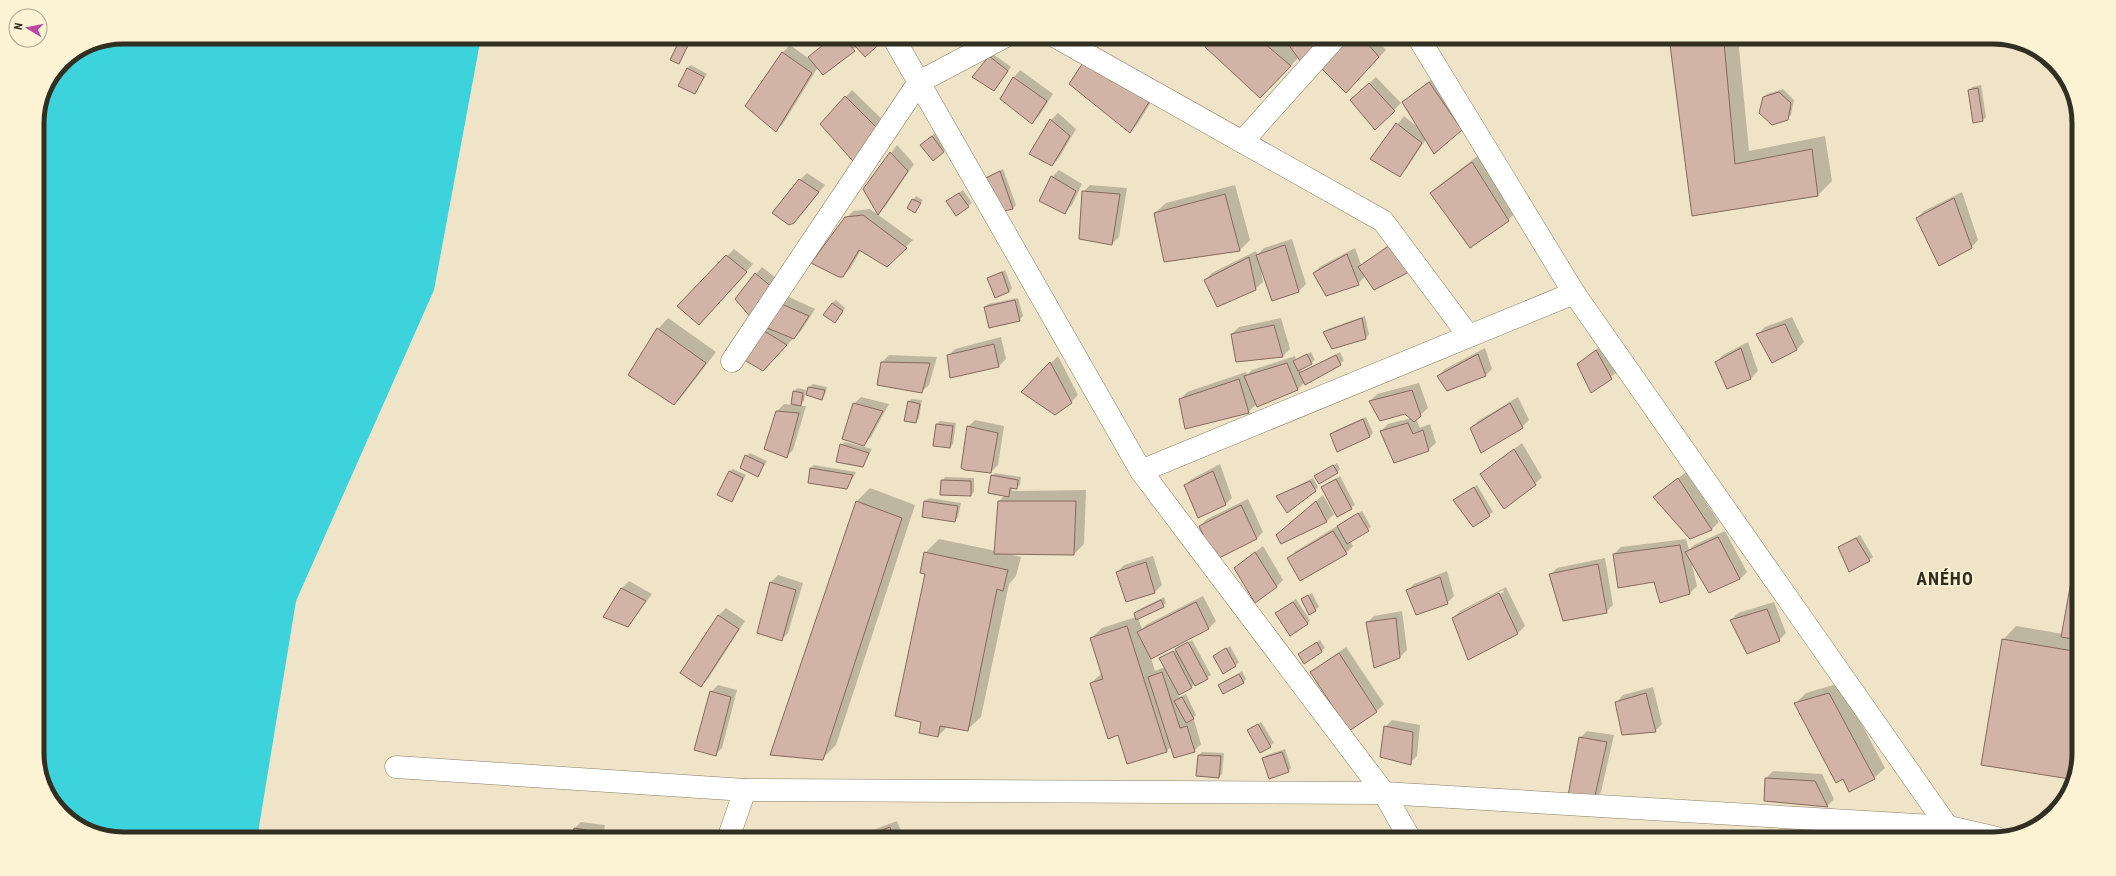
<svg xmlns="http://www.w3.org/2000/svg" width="2116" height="876" font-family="'Roboto Condensed',sans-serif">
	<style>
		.water { fill: #3dd3dc }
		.shadow { fill: #0003; fill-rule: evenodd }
		.building { fill: #d2b4a6; stroke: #85695d }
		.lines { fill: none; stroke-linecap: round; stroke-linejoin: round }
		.minor-casing { stroke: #887f64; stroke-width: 23 }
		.minor { stroke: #fff; stroke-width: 22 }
		.labels { text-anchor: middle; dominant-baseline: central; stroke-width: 3.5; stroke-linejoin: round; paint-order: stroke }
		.district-label { font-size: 18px; font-weight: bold; letter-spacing: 1px; fill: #312e22; stroke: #fcf2d4 }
		.rim { fill: none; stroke: #312e22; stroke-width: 5 }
	</style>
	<rect width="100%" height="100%" fill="#efe4c7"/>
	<!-- water -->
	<path class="water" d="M123 37H481L434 290 296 601 257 839H123L90 833 55 805 37 759V117L46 85 62 62 90 43Z"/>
	<!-- shadow -->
	<g class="shadow">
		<path d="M682 37H693L679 63Z"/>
		<path d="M833 37H886L857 47 818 67 783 124 776 130 746 106 783 52 790 45 812 61 816 50Z"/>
		<path d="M1213 37H1280L1289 45 1284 37 1299 57 1271 87Z"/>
		<path d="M1353 37H1375L1386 50 1353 84Z"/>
		<path d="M1670 37H1747L1738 38 1749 151 1825 136 1832 181 1818 195 1693 215Z"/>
		<path d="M993 54 1011 67 994 90 990 57Z"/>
		<path d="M691 65 707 74 695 93 687 68Z"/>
		<path d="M1020 70 1053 94 1039 116 1032 123 1002 99 1014 77Z"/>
		<path d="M1436 76 1461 129 1426 139 1407 168 1400 175 1371 159 1404 116 1420 129 1403 102Z"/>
		<path d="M1376 77 1401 103 1375 129 1358 94Z"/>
		<path d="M1071 83 1156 94 1137 125 1130 132Z"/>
		<path d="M1981 85 1986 117 1983 120 1969 90 1972 87Z"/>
		<path d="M1783 89 1794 100 1791 115 1787 119 1764 97 1767 94Z"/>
		<path d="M852 90 888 125 866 160 821 124Z"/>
		<path d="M1058 113 1076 129 1059 158 1052 165 1031 154 1051 120Z"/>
		<path d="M935 133 947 148 933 159 921 145Z"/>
		<path d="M897 145 914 164 885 207 878 213 864 189Z"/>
		<path d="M1483 152 1518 210 1508 220 1431 193 1442 183Z"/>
		<path d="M1003 169 1016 205 1013 208 996 212 984 178Z"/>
		<path d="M1059 170 1082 184 1072 205 1065 212 1040 201 1052 177Z"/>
		<path d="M807 173 825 185 801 215 800 180Z"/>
		<path d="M1090 185 1127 188 1119 237 1112 244 1080 238 1083 192Z"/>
		<path d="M1235 185 1250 240 1240 250 1155 213 1166 203Z"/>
		<path d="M963 190 972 203 968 206 951 198Z"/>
		<path d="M1962 192 1978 240 1971 248 1917 218 1924 211Z"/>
		<path d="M916 196 923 200 918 208H908Z"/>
		<path d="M870 209 913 240 886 266 861 250 850 269 843 276 846 218 853 211Z"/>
		<path d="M1400 237 1358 284 1314 273 1321 266 1355 248 1361 265Z"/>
		<path d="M1292 239 1306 284 1299 291 1273 299 1260 265 1263 282 1255 289 1205 280 1212 273 1256 251 1257 255 1264 248Z"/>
		<path d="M734 249 753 264 706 316 678 306Z"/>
		<path d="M762 267 781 282 759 310 756 274Z"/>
		<path d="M1005 270 1012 288 1009 292 988 278Z"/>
		<path d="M785 295 815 309 801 331 770 362 743 358Z"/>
		<path d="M1018 298 1023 316 1019 320 985 307 988 304Z"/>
		<path d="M836 300 845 308 838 319 832 303Z"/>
		<path d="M1365 316 1369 335 1365 338 1324 332 1328 329Z"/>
		<path d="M1792 317 1804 342 1797 349 1772 362 1758 334 1765 327Z"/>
		<path d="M668 318 716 352 684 394 674 404 658 329Z"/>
		<path d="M1281 318 1290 349 1283 356 1237 361 1232 334 1239 327Z"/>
		<path d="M1001 337 1006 359 999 366 948 356 955 349Z"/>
		<path d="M1748 342 1758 371 1751 378 1727 388 1716 362 1723 355Z"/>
		<path d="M1603 344 1619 371 1591 391 1578 364Z"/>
		<path d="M1485 348 1492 369 1485 376H1438L1445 369Z"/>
		<path d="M1311 352 1315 360 1300 369 1301 373 1340 352 1344 361 1305 382 1298 389 1258 406 1257 404 1248 412 1180 400 1187 392 1246 372 1247 375 1252 370 1295 356 1296 360Z"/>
		<path d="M889 355 937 357 929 385 921 392 882 362Z"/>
		<path d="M1058 356 1078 395 1071 402 1023 392Z"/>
		<path d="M1419 383 1428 408 1416 419 1420 428 1430 424 1436 443 1428 450 1381 431 1388 424 1411 418 1405 413 1370 401 1377 394Z"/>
		<path d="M813 384 827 387 825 395 822 398 808 395 809 387Z"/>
		<path d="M798 388 806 390 804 401 799 406H806L793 450 786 457 777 411 784 404 797 405 792 403 794 391Z"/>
		<path d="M861 397 889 404 871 437 864 444 854 404Z"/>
		<path d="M1518 397 1529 420 1522 427 1471 428 1478 421Z"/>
		<path d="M912 399 922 400 919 418 916 422 909 402Z"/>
		<path d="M1366 417 1373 433 1370 436 1338 450 1331 434 1334 431Z"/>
		<path d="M975 420 1004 426 998 465 991 472 968 427Z"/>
		<path d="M940 421 956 423 953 444 950 447 934 445 937 424Z"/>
		<path d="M845 442 872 449 863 466 841 445Z"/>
		<path d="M1522 443 1542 477 1535 484 1481 474Z"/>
		<path d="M750 453 767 461 758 475 746 456Z"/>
		<path d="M1337 463 1340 469 1337 473 1316 476Z"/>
		<path d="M1220 464 1232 498 1225 505 1185 486 1192 479Z"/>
		<path d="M814 465 856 472 847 488 809 482 811 468Z"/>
		<path d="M733 469 746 475 732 501 729 472Z"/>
		<path d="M1686 472 1719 522 1712 529 1690 537 1654 497Z"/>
		<path d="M995 473 1021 477 1020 485 1016 488 1012 487V491L1086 490 1084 544 1074 554H1008L1021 557 1016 576 1009 584 981 717 967 730 948 726 938 736 922 721 925 553 939 539 996 551 999 501 1005 495 992 476Z"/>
		<path d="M1340 476 1355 505 1337 516 1322 487Z"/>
		<path d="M945 477 974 478V492L970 495 942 481Z"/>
		<path d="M1313 478 1318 487 1315 490 1277 496Z"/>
		<path d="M1477 485 1493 512 1489 515 1455 500Z"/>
		<path d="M870 488 915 505 836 745 822 759 857 501Z"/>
		<path d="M1323 495 1334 514 1327 521 1282 543 1277 535Z"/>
		<path d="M929 498 961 503 958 517 955 521 923 516 925 501Z"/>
		<path d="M1248 499 1263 532 1256 539 1200 526 1207 519Z"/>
		<path d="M1362 511 1371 527 1350 541 1353 546 1346 553 1289 558 1296 551Z"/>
		<path d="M1725 531 1747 572 1740 579 1691 561 1697 586 1690 593 1654 581 1614 554 1621 547 1686 539 1689 550 1694 545Z"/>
		<path d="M1860 535 1873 557 1869 560 1839 547Z"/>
		<path d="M2079 543V753L2075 772 2069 778 2003 640 2016 626 2063 634Z"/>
		<path d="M1263 546 1283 580 1276 587 1235 568Z"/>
		<path d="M1153 556 1162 585 1155 592 1117 572 1124 565Z"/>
		<path d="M1605 558 1613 605 1606 612 1550 575 1557 568Z"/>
		<path d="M1447 571 1454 596 1447 603 1407 591 1414 584Z"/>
		<path d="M778 575 803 583 788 633 781 640 771 582Z"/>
		<path d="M629 581 652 594 628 626 605 616 622 588Z"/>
		<path d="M1506 587 1525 626 1518 633 1453 618 1460 611ZM1503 590 1504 592 1460 615V613Z"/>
		<path d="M1312 593 1319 607 1309 614 1302 599Z"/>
		<path d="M1203 596 1216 621 1209 628 1151 658 1155 671 1165 667 1161 659 1192 640 1211 675 1178 694 1179 697 1186 694 1196 715 1190 721 1194 720 1201 744 1194 751 1171 746 1167 751 1128 763 1119 734 1091 683 1102 673 1091 638 1102 628 1136 617 1135 614 1138 610 1164 597 1166 603 1163 606 1138 618 1142 629 1146 625Z"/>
		<path d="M1296 599 1310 620 1307 624 1277 613Z"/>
		<path d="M1774 602 1786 633 1779 640 1731 620 1738 613Z"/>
		<path d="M726 608 745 621 708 679 701 686 681 673 719 615Z"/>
		<path d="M1402 611 1407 650 1400 657 1367 623 1374 616Z"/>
		<path d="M1320 640 1325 648 1304 663 1299 654Z"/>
		<path d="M1230 646 1239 662 1236 665 1214 656Z"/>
		<path d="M1346 647 1384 704 1377 711 1349 729 1311 672Z"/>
		<path d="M1242 671 1246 679 1243 683 1220 685Z"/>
		<path d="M1840 683 1885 768 1874 778 1796 703 1806 693Z"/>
		<path d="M718 685 737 690 722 748 715 755 711 692Z"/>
		<path d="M1653 687 1662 724 1655 731 1616 703 1623 695Z"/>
		<path d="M1392 720 1420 725 1417 756 1410 763 1385 727Z"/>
		<path d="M1261 722 1274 743 1261 752 1248 731Z"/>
		<path d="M1587 731 1614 735 1601 792 1594 799 1580 738Z"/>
		<path d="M1285 749 1291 768 1288 772 1263 758 1267 755Z"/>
		<path d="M1202 752 1224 753 1222 774 1219 777 1199 755Z"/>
		<path d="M1773 771 1822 774 1834 799 1827 806 1765 800 1766 778Z"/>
		<path d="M897 821 904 839H867L866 837 873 830Z"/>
		<path d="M581 822 605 825 603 839H573L574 829Z"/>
	</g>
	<!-- building -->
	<g class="building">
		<path d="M681 37H692L679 64 670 60Z"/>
		<path d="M739 37H768L764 45Z"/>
		<path d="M833 37H843L855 51 823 75 808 57Z"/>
		<path d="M847 37H882L884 40 865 57Z"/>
		<path d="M1212 37H1257L1291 66 1260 98 1205 47Z"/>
		<path d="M1283 37H1325L1301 62Z"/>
		<path d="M1352 37H1362L1379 57 1346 93 1321 68Z"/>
		<path d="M1669 37H1753L1724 42 1735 164 1812 149 1818 196 1692 216Z"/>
		<path d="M782 52 812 73 776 132 745 106Z"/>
		<path d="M989 56 1008 71 994 91 972 77Z"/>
		<path d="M1086 58 1149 102 1130 133 1069 84Z"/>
		<path d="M687 68 704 77 695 94 678 86Z"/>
		<path d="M1013 77 1047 101 1032 124 1000 99Z"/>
		<path d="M1429 82 1462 130 1434 154 1402 102Z"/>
		<path d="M1369 83 1395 111 1375 130 1350 100Z"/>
		<path d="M1978 88 1983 121 1973 123 1968 90Z"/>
		<path d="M1779 92 1791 103 1788 120 1772 125 1759 113 1763 97Z"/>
		<path d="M845 96 882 133 859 168 820 124Z"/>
		<path d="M1050 119 1070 136 1052 166 1029 154Z"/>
		<path d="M1396 123 1422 143 1400 177 1370 159Z"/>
		<path d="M932 136 944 152 933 161 920 145Z"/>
		<path d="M890 152 908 171 878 215 863 189Z"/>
		<path d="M1472 162 1509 221 1470 248 1430 193Z"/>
		<path d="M1000 171 1013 209 996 213 980 181Z"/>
		<path d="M1051 176 1076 191 1065 214 1039 201Z"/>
		<path d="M799 179 819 192 794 223 789 225 772 213Z"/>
		<path d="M1082 191 1120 194 1112 245 1079 239Z"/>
		<path d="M959 193 969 207 956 216 946 201Z"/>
		<path d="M1225 194 1240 251 1164 262 1154 213Z"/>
		<path d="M1954 198 1972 248 1939 266 1916 218Z"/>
		<path d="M912 199 921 203 915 213 907 208Z"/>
		<path d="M863 215 907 248 887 267 859 250 843 277H839L811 263 845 217Z"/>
		<path d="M1393 243 1411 271 1374 290 1358 267Z"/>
		<path d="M1285 245 1299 292 1272 301 1256 255Z"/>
		<path d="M1347 254 1359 285 1326 296 1313 273Z"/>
		<path d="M726 255 747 272 699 325 677 306Z"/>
		<path d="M1249 257 1256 290 1217 307 1204 280Z"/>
		<path d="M1002 272 1009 292 995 298 987 278Z"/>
		<path d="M755 273 774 289 752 319 735 299Z"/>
		<path d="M1015 300 1020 321 989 328 984 307Z"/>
		<path d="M777 302 809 316 794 339 760 325Z"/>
		<path d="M832 303 843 311 835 323 823 315Z"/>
		<path d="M1362 318 1366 339 1332 349 1323 332Z"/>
		<path d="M1785 324 1797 350 1772 363 1756 334Z"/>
		<path d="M1274 325 1283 357 1236 362 1231 334Z"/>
		<path d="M657 328 706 363 674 405 628 375Z"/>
		<path d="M761 329 787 345 763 371 741 358Z"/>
		<path d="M994 344 999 367 950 378 947 355Z"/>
		<path d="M1741 348 1751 379 1727 389 1715 362Z"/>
		<path d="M1596 350 1612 379 1591 393 1577 364Z"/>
		<path d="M1307 354 1312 364 1298 371 1293 361Z"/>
		<path d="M1478 354 1486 376 1447 391 1437 376Z"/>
		<path d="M1336 355 1341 365 1305 385 1299 373Z"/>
		<path d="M881 362 930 363 922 393 877 385Z"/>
		<path d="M1050 362 1072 403 1055 415 1021 392Z"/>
		<path d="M1287 363 1298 390 1257 407 1244 376Z"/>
		<path d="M1239 379 1249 413 1185 429 1179 399Z"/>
		<path d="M808 387 825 390 822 400 806 395Z"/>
		<path d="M1412 390 1421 416 1414 422 1405 414 1380 421 1369 401Z"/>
		<path d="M793 391 803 393 801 406 791 404Z"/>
		<path d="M908 401 920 404 916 423 904 421Z"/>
		<path d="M853 403 883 411 864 446 842 439Z"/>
		<path d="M1510 403 1523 428 1481 453 1470 428Z"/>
		<path d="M776 411 799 413 787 458 764 449Z"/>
		<path d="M1363 419 1370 437 1337 452 1330 434Z"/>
		<path d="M1408 423 1413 434 1423 430 1429 451 1394 463 1380 431Z"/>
		<path d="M936 424 953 426 950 448 933 446Z"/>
		<path d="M967 426 998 433 991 473 965 470 961 468Z"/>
		<path d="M840 444 869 453 863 467 836 462Z"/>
		<path d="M1514 449 1536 485 1504 509 1480 474Z"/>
		<path d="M745 455 764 464 758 477 740 468Z"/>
		<path d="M1333 465 1338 473 1319 484 1314 476Z"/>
		<path d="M810 468 853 475 847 489 808 483Z"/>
		<path d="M729 471 743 478 732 502 717 495Z"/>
		<path d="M1213 471 1226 505 1198 518 1184 485Z"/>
		<path d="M991 475 1018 480 1017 489 1010 488 1009 497 988 493Z"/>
		<path d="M1678 478 1712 530 1690 539 1653 497Z"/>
		<path d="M1336 479 1352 509 1337 517 1321 487Z"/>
		<path d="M941 480 971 481V496L940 495Z"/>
		<path d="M1310 481 1316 491 1287 513 1276 496Z"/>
		<path d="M1474 487 1490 516 1473 527 1453 500Z"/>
		<path d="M856 501 902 518 823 760 770 755Z"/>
		<path d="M924 501 958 506 955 522 922 517Z"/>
		<path d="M998 501H1076L1074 555 994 554Z"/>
		<path d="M1316 501 1327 522 1281 544 1276 535Z"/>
		<path d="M1241 505 1257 539 1215 560 1199 526Z"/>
		<path d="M1358 513 1369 531 1347 544 1337 526Z"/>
		<path d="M1333 531 1347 554 1300 581 1287 558Z"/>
		<path d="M1718 537 1740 579 1709 593 1685 552Z"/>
		<path d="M1856 538 1870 561 1849 572 1838 547Z"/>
		<path d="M2079 538V640L2061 637Z"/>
		<path d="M1680 545 1690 594 1660 603 1654 582 1618 588 1613 554Z"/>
		<path d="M924 552 1008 570 1003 591 997 589 968 731 940 726 938 737 919 733 921 722 895 716 925 574 920 573Z"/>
		<path d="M1255 552 1277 587 1255 603 1234 568Z"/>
		<path d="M1146 562 1155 593 1126 602 1116 572Z"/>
		<path d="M1598 564 1607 613 1563 621 1549 574Z"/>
		<path d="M1440 577 1448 604 1416 615 1406 590Z"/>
		<path d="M770 582 796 590 782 641 757 633Z"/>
		<path d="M621 588 646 601 628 627 603 617Z"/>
		<path d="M1499 593 1518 634 1468 660 1452 618Z"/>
		<path d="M1308 595 1316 611 1309 615 1301 599Z"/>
		<path d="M1161 600 1164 607 1136 620 1134 613Z"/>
		<path d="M1196 602 1209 629 1151 659 1137 632Z"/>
		<path d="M1293 602 1308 624 1290 636 1275 613Z"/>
		<path d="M1767 609 1780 641 1747 654 1730 620Z"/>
		<path d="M718 615 739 629 701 687 680 673Z"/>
		<path d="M1396 618 1400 658 1374 668 1366 622Z"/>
		<path d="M1127 626 1167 752 1127 764 1118 735 1108 739 1090 683 1103 679 1090 638Z"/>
		<path d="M2002 639 2079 652V724L2070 779 1981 765Z"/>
		<path d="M1188 642 1208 679 1195 686 1175 649Z"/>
		<path d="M1317 642 1322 652 1304 664 1298 654Z"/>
		<path d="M1226 648 1236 666 1223 674 1213 656Z"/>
		<path d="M1173 651 1192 688 1179 695 1159 658Z"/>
		<path d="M1339 653 1377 712 1349 731 1310 672Z"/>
		<path d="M1162 672 1180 728 1187 726 1195 752 1174 758 1148 677Z"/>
		<path d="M1239 674 1244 683 1223 694 1218 685Z"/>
		<path d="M710 691 731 697 716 756 694 750Z"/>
		<path d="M1646 693 1656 732 1622 735 1615 702Z"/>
		<path d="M1829 693 1875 779 1849 792 1843 779 1836 783 1794 703Z"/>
		<path d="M1182 697 1194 719 1186 723 1174 701Z"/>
		<path d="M1258 724 1271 747 1260 753 1247 730Z"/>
		<path d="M1384 726 1413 732 1411 765 1380 757Z"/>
		<path d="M1579 737 1607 742 1594 800 1567 801Z"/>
		<path d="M1282 752 1289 772 1269 779 1262 758Z"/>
		<path d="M1198 755 1221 756 1219 778 1196 776Z"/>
		<path d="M1765 778 1815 781 1828 807 1764 801Z"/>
		<path d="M890 827 894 839H866L865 837Z"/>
		<path d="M574 828 598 832 597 839H572Z"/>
	</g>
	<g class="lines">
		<!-- minor casing -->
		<g class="minor-casing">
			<g id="minor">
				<path d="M893 37 1141 471 1384 793 1410 839"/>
				<path d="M1056 37 1383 221 1468 335"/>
				<path d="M1418 37 1574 293 1954 836"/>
				<path d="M1242 142 1336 37"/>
				<path d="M732 361 919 82 1004 37"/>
				<path d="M1141 471 1574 293"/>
				<path d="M396 767 745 790 1384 793 1949 827 1997 838"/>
				<path d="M728 839 745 790"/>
			</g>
		</g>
		<!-- minor -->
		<use href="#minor" class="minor"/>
	</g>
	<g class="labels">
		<!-- district labels -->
		<g class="district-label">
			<text x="1945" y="578">ANÉHO</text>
		</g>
	</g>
	<!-- crop -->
	<path d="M0 0H2116V876H0ZM123 44H1993A79 79 0 0 1 2072 123V753A79 79 0 0 1 1993 832H123A79 79 0 0 1 44 753V123A79 79 0 0 1 123 44Z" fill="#fcf2d4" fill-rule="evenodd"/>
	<path class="rim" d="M123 44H1993A79 79 0 0 1 2072 123V753A79 79 0 0 1 1993 832H123A79 79 0 0 1 44 753V123A79 79 0 0 1 123 44Z"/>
	<!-- north arrow -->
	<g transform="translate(28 28) rotate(280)"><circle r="19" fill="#fcf2d4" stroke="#aba48d"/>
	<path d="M0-3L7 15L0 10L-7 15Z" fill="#ba47a1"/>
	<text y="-6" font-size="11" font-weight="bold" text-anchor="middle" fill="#312e22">N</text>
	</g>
</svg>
